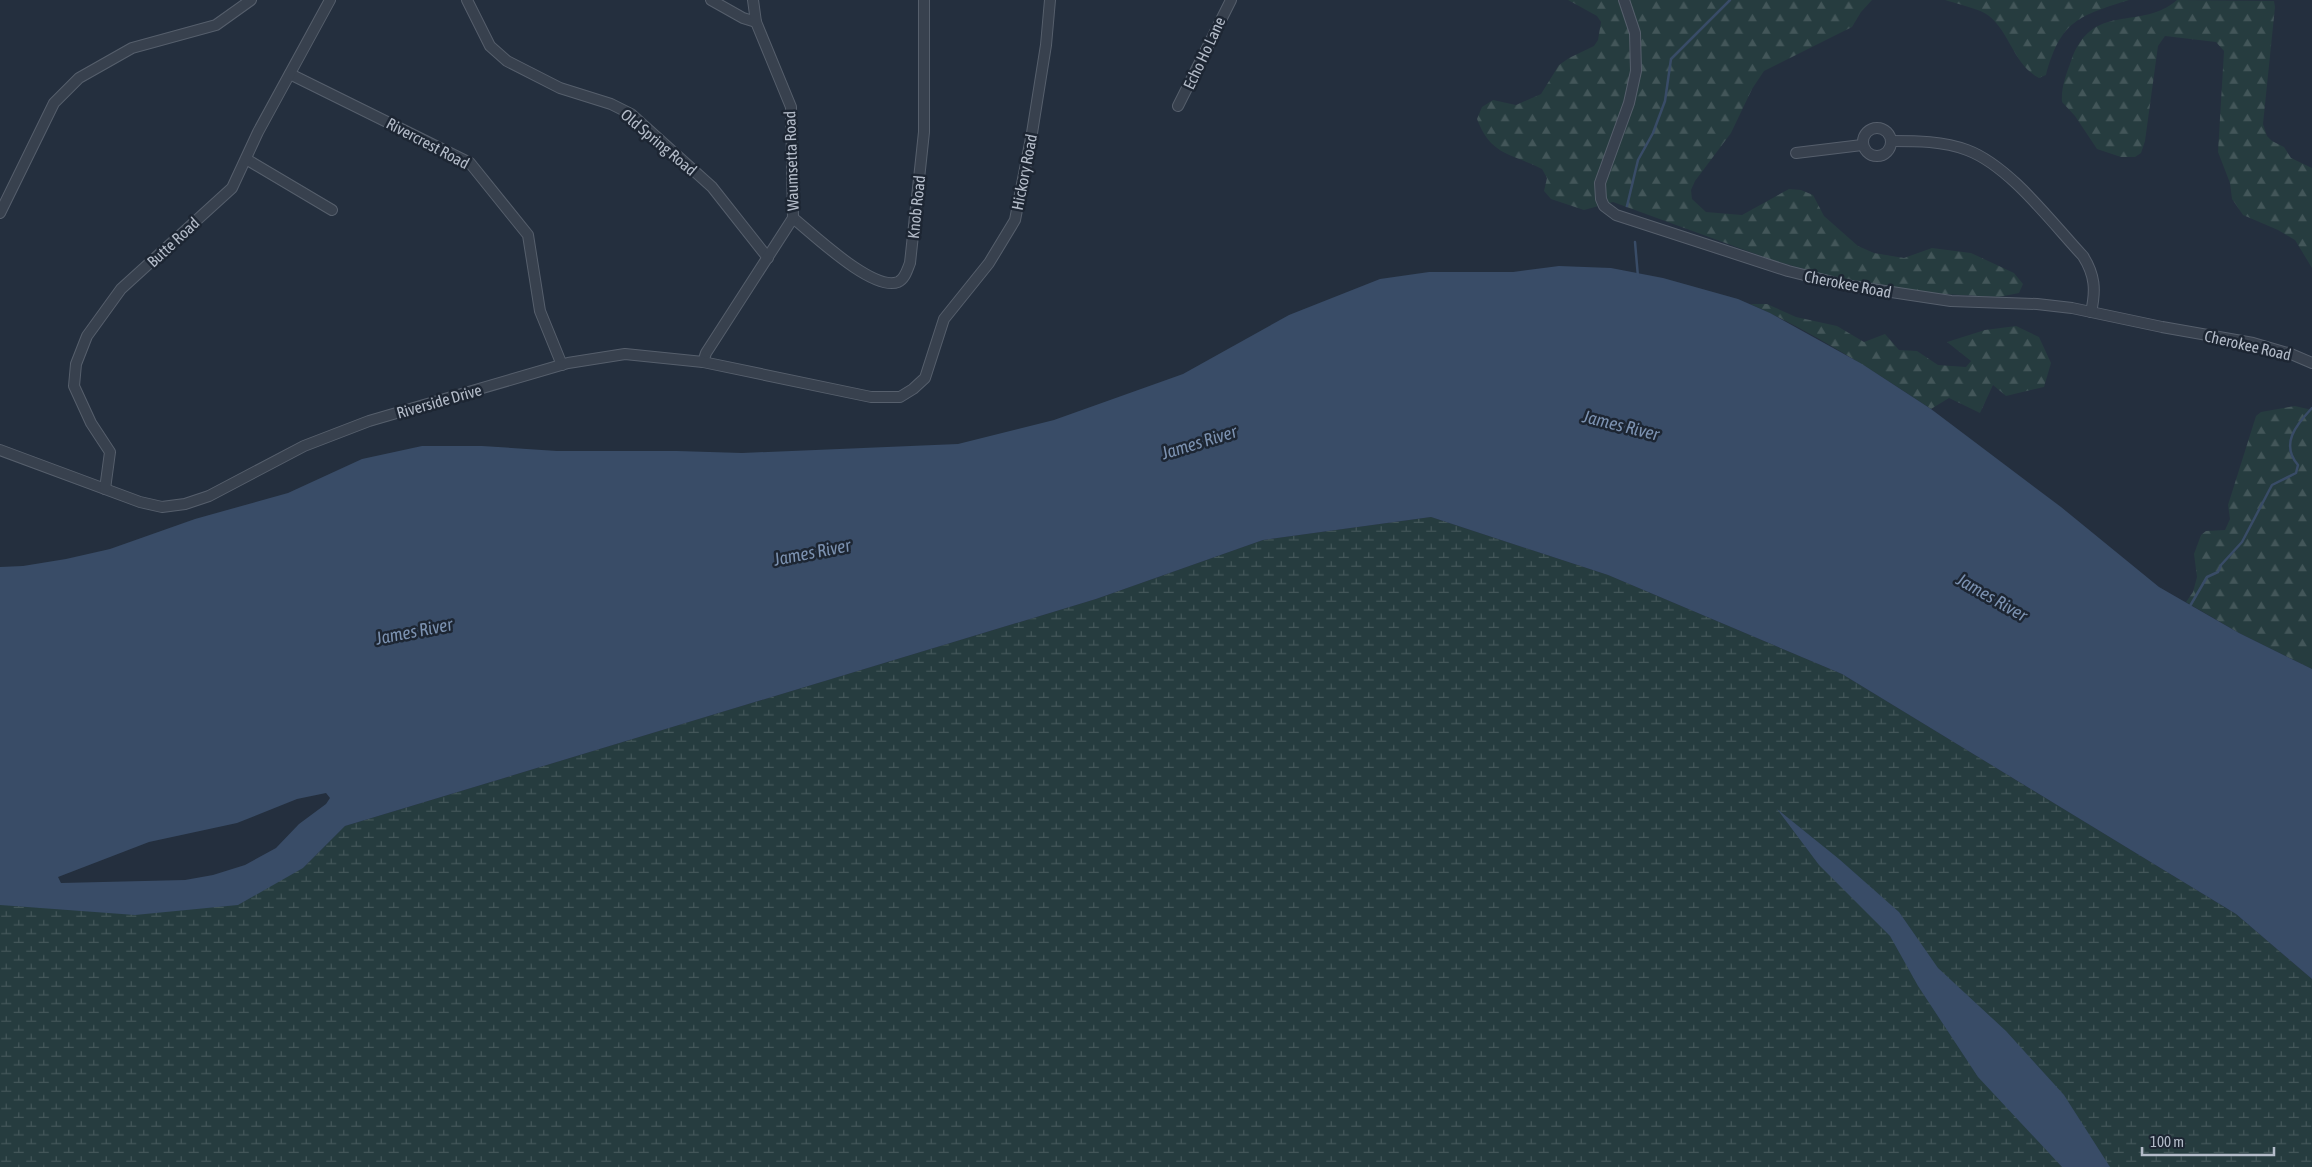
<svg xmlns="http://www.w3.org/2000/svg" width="2312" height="1167" font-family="'Asap Condensed',sans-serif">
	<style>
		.forest { fill: url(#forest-firs) }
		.wetland { fill: url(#wetland-marsh) }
		.water { fill: #394c67; fill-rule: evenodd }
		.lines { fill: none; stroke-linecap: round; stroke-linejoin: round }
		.stream { stroke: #394c67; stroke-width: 2.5 }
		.minor-casing { stroke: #565f6c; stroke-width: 12 }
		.minor { stroke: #38414e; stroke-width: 10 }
		.labels { text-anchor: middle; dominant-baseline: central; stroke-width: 5; stroke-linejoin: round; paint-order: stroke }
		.street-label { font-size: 16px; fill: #b4bcc9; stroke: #1d2633 }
		.water-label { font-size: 18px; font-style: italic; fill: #7c92b1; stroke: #1d2633 }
	</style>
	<defs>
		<pattern id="forest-firs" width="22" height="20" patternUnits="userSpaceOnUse" patternTransform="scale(1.25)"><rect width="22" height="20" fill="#263c3f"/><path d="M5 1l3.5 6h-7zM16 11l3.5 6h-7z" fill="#435659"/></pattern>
		<pattern id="wetland-marsh" width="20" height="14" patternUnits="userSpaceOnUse" patternTransform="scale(1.25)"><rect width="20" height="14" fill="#263c3f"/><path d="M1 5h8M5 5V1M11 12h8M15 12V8" fill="none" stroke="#435659"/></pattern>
	</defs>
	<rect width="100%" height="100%" fill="#242f3e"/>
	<!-- forest -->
	<g class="forest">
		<path d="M1568 0H1872L1861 12 1852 27 1764 71 1752 89 1731 133 1695 181 1691 190 1692 199 1706 212 1742 215 1789 189 1801 190 1813 195 1824 216 1858 246 1874 253 1904 258 1932 248 1971 253 2014 273 2023 284 2019 293 1999 297 1942 294 1881 286 1829 276 1772 260 1613 202 1584 210 1551 199 1544 191 1547 178 1542 169C1511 153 1491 156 1477 119L1482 107 1493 100 1516 105 1541 94 1559 65 1569 58 1594 46 1598 40 1601 22 1597 16Z"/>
		<path d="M1945 0H2129C2079 16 2061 20 2046 75L2039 78C2014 65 2010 33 1989 16 1981 9 1957 4 1945 0Z"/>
		<path d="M2177 0 2274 1 2275 7 2263 124 2267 136 2272 141 2284 147 2291 158 2312 168V268L2295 240 2278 230 2243 215 2232 199 2230 183 2218 152 2224 51 2216 42 2165 36 2158 46 2145 141 2141 153 2135 157H2121L2097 149 2075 116 2062 102C2061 87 2066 75 2071 61 2092 0 2140 32 2177 0Z"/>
		<path d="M1750 304H1767L1796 317 1837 326 1864 342 1885 334 1899 350 1917 351 1938 365 1966 367 1971 361 1947 342 1985 330 2016 326 2039 337 2051 363 2044 387 2006 396 1993 385 1980 413 1949 398 1931 409C1873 371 1814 332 1750 304Z"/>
		<path d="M2295 406 2312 410V669L2239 633 2186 602 2193 592 2197 577 2194 554 2201 535 2206 531 2225 530 2230 519 2228 505 2256 416 2261 412Z"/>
	</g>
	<!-- wetland -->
	<path class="wetland" d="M1431 517 1608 575 1842 674 2236 914 2312 979V1167H0V905L303 868 345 826 1096 599 1263 540Z"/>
	<!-- water -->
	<g class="water">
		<path d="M1559 266 1611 268 1663 278 1738 299 1770 313 1862 364 1931 409 2061 507 2159 587 2239 633 2312 669V979L2236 914 1842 674 1608 575 1431 517 1263 540 1096 599 345 826 303 868 238 905 135 915 0 905V567L23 566 66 559 110 549 195 519 288 493 362 459 422 446H482L557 451H677L742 453 958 444 1054 420 1183 374 1289 315 1380 279 1429 272H1513ZM326 793 330 798 326 804 299 824 276 848 245 865 213 875 185 880 61 883 58 877 149 842 237 823 297 799Z"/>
		<path d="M1777 809 1839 859 1899 912 1938 968 2006 1031 2064 1095 2110 1167H2062L1978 1077 1918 986 1890 936 1819 865Z"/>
	</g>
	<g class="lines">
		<!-- stream -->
		<g class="stream">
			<path d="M1627 206 1638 160 1653 133 1665 101 1671 59 1730 0"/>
			<path d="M1635 242 1638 277"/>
			<path d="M2190 606 2207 577 2218 572 2221 565 2242 542 2272 485 2296 473 2298 465C2280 444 2296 425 2312 408"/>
		</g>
		<!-- minor casing -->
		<g class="minor-casing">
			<g id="minor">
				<path d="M467 0 490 46 507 61 560 88 611 104 631 114 712 187 768 258"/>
				<path d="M711 0 743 18 756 22"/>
				<path d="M1624 0 1635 33 1636 71 1629 103 1600 183 1601 199 1604 206 1616 215 1788 271 1845 285 1951 301 2037 304 2072 308 2162 327 2253 343 2291 354 2312 363"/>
				<path d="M290 74 470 163 528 235 540 311 562 365"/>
				<path d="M1178 106 1231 0"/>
				<circle cx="1877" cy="142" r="14"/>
				<path d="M1891 141C1917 141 1943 141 1967 150 2010 166 2052 223 2083 256 2095 275 2096 290 2091 312"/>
				<path d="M1796 153 1862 145"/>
				<path d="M246 159 332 210"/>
				<path d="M0 213 54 103 79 78 132 48 216 25 251 0"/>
				<path d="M793 218C813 234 873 292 898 282 905 279 907 270 910 263L924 132V0"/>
				<path d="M703 362 706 353 793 218 791 107 756 22 753 0"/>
				<path d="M0 450 140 502 162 507 185 504 209 496 304 446 369 421 568 363 625 354 703 362 871 397H900L913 389 925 378 944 319 989 263 1015 220 1032 133 1046 45 1050 0"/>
				<path d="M105 489 110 452 91 423 74 386 76 364 87 336 121 289 232 188 258 132 330 0"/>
			</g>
		</g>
		<!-- minor -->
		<use href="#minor" class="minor"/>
	</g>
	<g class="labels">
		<!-- street labels -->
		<g class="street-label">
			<text transform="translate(1204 53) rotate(-65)">Echo Ho Lane</text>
			<text transform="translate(659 142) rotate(40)">Old Spring Road</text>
			<text transform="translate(428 143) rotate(28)">Rivercrest Road</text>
			<text transform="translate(791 161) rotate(-92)">Waumsetta Road</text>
			<text transform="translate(1024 172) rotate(-79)">Hickory Road</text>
			<text transform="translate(916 207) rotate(-84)">Knob Road</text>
			<text transform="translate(173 242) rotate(-43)">Butte Road</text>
			<text transform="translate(1848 284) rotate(11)">Cherokee Road</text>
			<text transform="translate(2248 345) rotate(13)">Cherokee Road</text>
			<text transform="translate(439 401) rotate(-16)">Riverside Drive</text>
		</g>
		<!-- water labels -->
		<g class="water-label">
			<text transform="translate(1621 425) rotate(14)">James River</text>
			<text transform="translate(1199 442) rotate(-17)">James River</text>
			<text transform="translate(812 552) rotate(-11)">James River</text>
			<text transform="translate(1992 597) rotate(30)">James River</text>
			<text transform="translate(414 631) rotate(-11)">James River</text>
		</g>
	</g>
	<!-- scale -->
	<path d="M2142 1147v8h132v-8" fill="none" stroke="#b4bcc9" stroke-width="2.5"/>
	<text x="2150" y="1147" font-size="15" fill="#b4bcc9" stroke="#1d2633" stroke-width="4" paint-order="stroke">100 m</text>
</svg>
